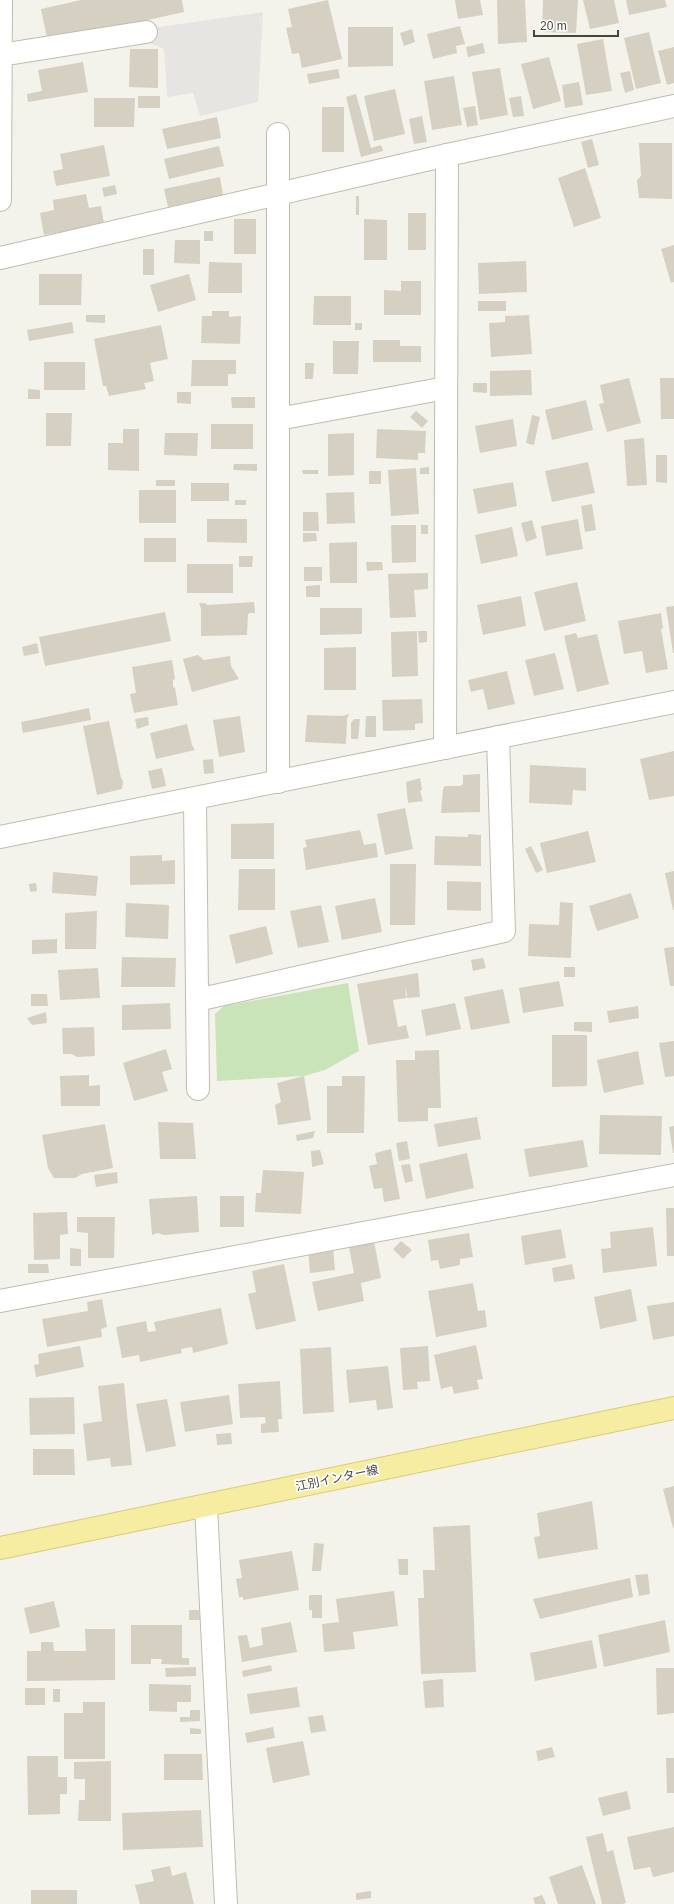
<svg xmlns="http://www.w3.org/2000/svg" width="674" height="1904" font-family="Arial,'Noto Sans JP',sans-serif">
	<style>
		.green { fill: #c9e4b8 }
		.parking { fill: #e6e5e2 }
		.building { fill: #d5d0c1 }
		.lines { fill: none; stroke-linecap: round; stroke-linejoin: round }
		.minor-casing { stroke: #bfbcae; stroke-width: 24 }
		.major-casing { stroke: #dacc73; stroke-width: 24 }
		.minor { stroke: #fff; stroke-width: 22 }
		.major { stroke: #f6eca2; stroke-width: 22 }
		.labels { text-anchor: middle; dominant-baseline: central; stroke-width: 3.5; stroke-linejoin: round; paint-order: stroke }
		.street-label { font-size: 12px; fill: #484539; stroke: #fff }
	</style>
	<rect width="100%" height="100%" fill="#f4f3eb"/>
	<!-- green -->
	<path class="green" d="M348 983 359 1051 325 1070 304 1076 217 1081 215 1014 224 1006Z"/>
	<!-- parking -->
	<path class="parking" d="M263 12 258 102 200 116 193 93 167 97 164 49 150 43 145 29Z"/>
	<!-- building -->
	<g class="building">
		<path d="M81 0H182L184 12 48 42 41 9Z"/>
		<path d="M328 0 342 59 302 68 299 53 292 54 286 28 292 27 288 9Z"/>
		<path d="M455 0H480L483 15 458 19Z"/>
		<path d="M497 0H525L527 42 498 44Z"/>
		<path d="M543 0H578L576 33 542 32Z"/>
		<path d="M583 0H614L619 23 590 29Z"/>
		<path d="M626 0H665L667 7 629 15Z"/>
		<path d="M460 26 465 44 456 46 457 53 433 59 427 34Z"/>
		<path d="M348 27H393V66L348 67Z"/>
		<path d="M412 29 415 42 404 46 400 33Z"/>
		<path d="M649 32 661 83 636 89 624 38Z"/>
		<path d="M603 39 612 91 586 95 577 44Z"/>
		<path d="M483 43 485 53 468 57 466 47Z"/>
		<path d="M674 47V83L667 85 658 51Z"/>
		<path d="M130 49H158V88L129 87Z"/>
		<path d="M549 57 561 101 533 109 521 64Z"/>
		<path d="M83 62 88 92 28 102 27 94 42 91 38 70Z"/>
		<path d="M500 68 508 115 480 120 472 72Z"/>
		<path d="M338 69 340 78 309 84 307 74Z"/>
		<path d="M630 71 634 90 625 93 620 73Z"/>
		<path d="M454 76 462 125 432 130 424 81Z"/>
		<path d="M579 82 583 105 565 108 562 85Z"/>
		<path d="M395 89 405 134 374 141 364 96Z"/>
		<path d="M356 94 371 148 381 145 383 151 361 157 346 97Z"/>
		<rect x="138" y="96" width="22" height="12"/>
		<path d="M521 96 524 116 513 117 509 98Z"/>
		<path d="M94 98H135L134 127H94Z"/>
		<path d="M475 106 478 125 467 127 463 108Z"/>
		<rect x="322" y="107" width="22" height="45"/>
		<path d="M422 116 427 142 414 144 409 119Z"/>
		<path d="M217 117 221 138 167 149 162 129Z"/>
		<path d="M592 139 599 165 588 168 581 142Z"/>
		<path d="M639 143H672V199L639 198 637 180 641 176Z"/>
		<path d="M104 145 110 176 56 186 53 171 63 169 60 154Z"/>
		<path d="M219 146 224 166 169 179 164 159Z"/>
		<path d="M585 168 601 218 574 227 558 178Z"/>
		<path d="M220 177 223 195 168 207 164 189Z"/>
		<path d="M115 185 117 194 104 197 102 188Z"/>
		<path d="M86 194 89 208 101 206 104 224 44 235 40 213 54 210 53 200Z"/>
		<rect x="356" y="196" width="3" height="19"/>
		<rect x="408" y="213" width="18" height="37"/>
		<rect x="234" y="219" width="22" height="35"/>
		<path d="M364 219 387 220V260H364Z"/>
		<rect x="204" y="231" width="9" height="10"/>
		<path d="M175 240H200V264L174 263Z"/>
		<path d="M674 245V282L671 283 661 249Z"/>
		<rect x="143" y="249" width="11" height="26"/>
		<path d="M526 261 527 292 479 294 478 263Z"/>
		<path d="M209 262 242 263V293H208Z"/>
		<path d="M39 274H82L81 305H39Z"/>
		<path d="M189 274 196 300 158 312 150 285Z"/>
		<path d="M401 281H421V315H384V290L401 291Z"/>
		<path d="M314 296H351V325H313Z"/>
		<rect x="478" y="301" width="28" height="10"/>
		<path d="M212 311H229V317L241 316 240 344 201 343 202 316H212Z"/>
		<path d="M86 315H105V323L86 322Z"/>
		<path d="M529 315 532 354 491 357 489 323 505 322V316Z"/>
		<path d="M72 322 74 333 29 341 27 330Z"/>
		<rect x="355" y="323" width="7" height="7"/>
		<path d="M161 325 168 359 150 363 154 381 144 383 146 389 109 396 106 386H103L94 339Z"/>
		<path d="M373 340H400V346H421V362H373Z"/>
		<path d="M333 341H359L358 374H333Z"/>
		<path d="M192 360H236V374H228V386H191Z"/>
		<rect x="44" y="362" width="41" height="28"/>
		<path d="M305 363H314L313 379H305Z"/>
		<path d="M531 370 532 395 490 396V371Z"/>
		<path d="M629 378 641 423 607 432 599 404 604 403 600 385Z"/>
		<path d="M660 378H674V419H661Z"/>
		<path d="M473 383H487V393L473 392Z"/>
		<path d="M28 389 40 390V399H28Z"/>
		<path d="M177 392H191V404L177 403Z"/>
		<path d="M231 397H255V408H232Z"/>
		<path d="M586 400 593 430 552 440 545 410Z"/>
		<path d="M416 411 428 421 422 428 410 417Z"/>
		<path d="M46 413H72L71 446H46Z"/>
		<path d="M532 415 540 417 534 445 526 443Z"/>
		<path d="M513 419 517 446 480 453 475 426Z"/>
		<rect x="211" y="424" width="42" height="25"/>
		<path d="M123 429H139V471L108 470V443H123Z"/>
		<path d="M377 429 426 431 425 453H418V460L376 458Z"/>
		<path d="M165 433H198L197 456 164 455Z"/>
		<path d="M354 433V475L328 476V434Z"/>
		<path d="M644 438 647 485 627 486 624 440Z"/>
		<path d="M656 455H667V483L656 482Z"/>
		<path d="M588 462 595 493 552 502 545 471Z"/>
		<path d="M234 464H257V471L233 470Z"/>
		<path d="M429 467V474H420V468Z"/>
		<path d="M416 468 419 514 391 516 388 470Z"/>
		<path d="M302 470H318V474H303Z"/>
		<rect x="369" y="471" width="12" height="13"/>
		<rect x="156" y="480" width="19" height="6"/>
		<path d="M513 482 517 506 478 514 473 489Z"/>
		<rect x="191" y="483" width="38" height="18"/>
		<rect x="139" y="490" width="37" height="33"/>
		<path d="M354 492 355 523 327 524 326 493Z"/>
		<rect x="235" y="500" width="11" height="5"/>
		<path d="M592 504 596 530 585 532 581 506Z"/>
		<path d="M303 512H318L319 531H303Z"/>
		<path d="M207 519H247V543L207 542Z"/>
		<path d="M578 519 583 549 546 556 541 526Z"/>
		<path d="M532 520 537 538 526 542 521 523Z"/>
		<path d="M391 525H416V562L392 563Z"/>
		<rect x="421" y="525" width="7" height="9"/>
		<path d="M512 527 518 556 481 564 475 535Z"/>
		<path d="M303 533H316L317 541 303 542Z"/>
		<rect x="144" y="538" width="32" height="24"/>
		<path d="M357 542V583H330L329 543Z"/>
		<path d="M239 556H253L252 567H239Z"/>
		<path d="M366 562H382L383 570 367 571Z"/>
		<rect x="187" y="564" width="46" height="29"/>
		<rect x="304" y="567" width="18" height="14"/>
		<path d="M428 573V589L414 590 416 617 390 618 388 574Z"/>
		<path d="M577 582 586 621 544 631 534 592Z"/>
		<path d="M320 585V597H306V586Z"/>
		<path d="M521 596 526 626 483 635 477 605Z"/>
		<path d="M254 602 255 613H249L248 615 247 635 201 636V609L199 603H205L207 605Z"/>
		<path d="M674 606V653H673L666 607Z"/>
		<path d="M320 608H362V634L320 635Z"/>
		<path d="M165 612 171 641 45 666 39 637Z"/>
		<path d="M661 613 663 628 661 629 668 669 646 673 642 651 624 654 618 621Z"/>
		<path d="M417 631 418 676 392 677 391 632Z"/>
		<path d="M418 631H427V642L419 643Z"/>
		<path d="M576 633 578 638 597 634 609 684 577 692 564 636Z"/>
		<path d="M37 643 39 653 24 656 22 647Z"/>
		<path d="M356 647V690H324V648Z"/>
		<path d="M555 653 564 689 534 696 525 660Z"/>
		<path d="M198 655 204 660 230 656 231 666 239 679 192 692 183 659Z"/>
		<path d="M172 660 175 679 173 680V687L175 688 178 705 134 713 130 694 136 693 132 667Z"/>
		<path d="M507 671 515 704 488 710 483 689 471 692 468 680Z"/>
		<path d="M422 699 423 723 415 724V730L383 731 382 700Z"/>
		<path d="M89 708 91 720 23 733 21 722Z"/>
		<path d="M349 714 347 719 346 744 305 742 307 715 343 716Z"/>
		<path d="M240 716 245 752 219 757 213 720Z"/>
		<path d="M366 716H376V737H365Z"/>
		<path d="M148 717 149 725 137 729 135 719Z"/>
		<path d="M354 719H360L358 739H351V723Z"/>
		<path d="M109 721 121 778 123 781 122 789 97 795 83 726Z"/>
		<path d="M187 724 192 745 195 750 156 759 150 733Z"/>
		<path d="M674 751V796L649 800 640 759Z"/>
		<path d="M213 759 214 773 204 774 203 760Z"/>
		<path d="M530 765 586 768V791L573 790 572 805 529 803Z"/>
		<path d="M162 768 166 786 152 789 148 771Z"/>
		<path d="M480 774V812L441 813 443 789 445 786H460L463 784V775Z"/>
		<path d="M420 778 422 790 420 791 423 801 408 803 406 782Z"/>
		<path d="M405 808 413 849 385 855 377 814Z"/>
		<path d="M274 823V859H231V824Z"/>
		<path d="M360 830 364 845 376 843 378 857 306 870 303 848 307 847 305 840Z"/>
		<path d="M588 831 596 862 547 873 540 843Z"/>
		<path d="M468 834 481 835V866L434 865 435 836 468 837Z"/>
		<path d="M531 846 543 870 536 873 525 849Z"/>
		<path d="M162 855V861L175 860V884L130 885V856Z"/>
		<path d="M390 864H416L415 925H390Z"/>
		<path d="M239 869H275V910H238Z"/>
		<path d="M674 871V910H673L665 873Z"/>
		<path d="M53 872 98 876 96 896 52 893Z"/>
		<path d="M447 881 481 882V911L447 910Z"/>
		<path d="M36 883 37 891 30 892 29 884Z"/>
		<path d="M631 893 639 918 597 931 589 906Z"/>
		<path d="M375 898 382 932 342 940 335 906Z"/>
		<path d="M560 902 573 903 571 958 528 956 529 924 559 925Z"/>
		<path d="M126 903 169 905 168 939 125 937Z"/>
		<path d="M321 905 329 942 298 948 290 911Z"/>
		<path d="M97 911 96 949H65V913Z"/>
		<path d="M266 926 273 954 236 964 229 935Z"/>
		<path d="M57 939V953L32 954V940Z"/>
		<path d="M674 947V986H670L664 948Z"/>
		<path d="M122 957 176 958 175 987H121Z"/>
		<path d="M483 958 486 968 473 971 471 960Z"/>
		<rect x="564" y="967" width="11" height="10"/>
		<path d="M98 968 100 998 60 1000 58 970Z"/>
		<path d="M418 973 420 997 406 998 407 995 405 986 406 998 393 1000 398 1027 406 1025 409 1038 368 1045 357 984Z"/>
		<path d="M559 981 564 1006 523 1013 519 988Z"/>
		<path d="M503 989 510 1023 471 1030 464 997Z"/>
		<path d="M31 994H47L48 1006H31Z"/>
		<path d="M170 1003 171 1029 122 1030V1005Z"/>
		<path d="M455 1003 461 1029 426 1036 421 1010Z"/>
		<path d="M638 1006 639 1018 609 1023 607 1011Z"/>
		<path d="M46 1012 47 1023 32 1025 27 1018Z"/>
		<path d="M574 1022H592V1032L574 1031Z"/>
		<path d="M94 1027 95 1056 77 1057 72 1054H63L62 1028Z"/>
		<path d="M552 1035H587V1086L552 1087Z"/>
		<path d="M674 1041V1076L665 1077 659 1043Z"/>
		<path d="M166 1049 172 1069 162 1072 168 1091 134 1101 123 1063Z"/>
		<path d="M439 1050 441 1108H428V1121L398 1122 396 1060H415V1051Z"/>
		<path d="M638 1051 644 1084 604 1093 597 1060Z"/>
		<path d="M89 1075V1086L100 1085V1106H61L60 1076Z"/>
		<path d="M304 1076 311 1120 278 1125 275 1105 281 1102 277 1083Z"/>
		<path d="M342 1076H365L364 1133H327V1086H342Z"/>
		<path d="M600 1115 662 1116 661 1155 599 1154Z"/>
		<path d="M477 1117 481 1139 438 1147 434 1124Z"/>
		<path d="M158 1122 193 1123 196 1159H160Z"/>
		<path d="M105 1124 113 1168 82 1174 75 1178H54L48 1168 42 1135Z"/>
		<path d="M674 1126V1153H673L669 1127Z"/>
		<path d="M315 1131 313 1138 297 1141 296 1135Z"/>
		<path d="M583 1140 588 1167 529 1177 524 1149Z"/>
		<path d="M407 1141 410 1159 399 1161 396 1143Z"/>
		<path d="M391 1149 400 1199 384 1202 382 1188 374 1189 369 1166 377 1164 375 1153Z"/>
		<path d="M320 1150 324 1164 312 1167 311 1151Z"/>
		<path d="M467 1153 474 1188 426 1199 419 1164Z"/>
		<path d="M410 1164 413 1181 405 1183 401 1165Z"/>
		<path d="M263 1170 304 1172 301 1214 255 1212 256 1193H261Z"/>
		<path d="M117 1172 118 1183 96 1187 94 1175Z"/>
		<path d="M197 1196 199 1232 164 1235 158 1233 152 1235 149 1199Z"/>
		<rect x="220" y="1196" width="24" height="31"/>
		<path d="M666 1208H674V1256H667Z"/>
		<path d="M67 1212 68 1234 60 1235V1259L34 1260 33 1213Z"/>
		<path d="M77 1217H115L114 1258H88V1233L77 1232Z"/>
		<path d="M653 1227 657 1266 603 1273 601 1249 611 1248 610 1232Z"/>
		<path d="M561 1229 566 1258 525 1265 521 1236Z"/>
		<path d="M469 1233 473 1257 460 1259V1265L440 1269 438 1260 431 1261 428 1240Z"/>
		<path d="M374 1241 381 1278 361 1283 364 1301 318 1311 312 1282 354 1273 349 1247Z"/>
		<path d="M401 1241 412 1250 403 1259 393 1249Z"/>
		<path d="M333 1247 335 1270 310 1273 308 1249Z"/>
		<path d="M70 1248 81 1249V1266H70Z"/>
		<path d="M28 1264H48L49 1273H28Z"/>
		<path d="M284 1264 296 1321 256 1330 248 1294 256 1292 252 1271Z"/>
		<path d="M572 1264 575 1279 554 1282 552 1268Z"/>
		<path d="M473 1283 478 1311 485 1310 487 1327 436 1337 428 1291Z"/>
		<path d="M631 1289 637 1321 600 1329 594 1297Z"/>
		<path d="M102 1299 107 1327 101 1329 102 1337 47 1347 42 1319 88 1311 87 1302Z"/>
		<path d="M674 1302V1336L653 1340 647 1306Z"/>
		<path d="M221 1308 228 1344 193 1353 192 1347 181 1349 182 1353 140 1362 139 1355 122 1358 116 1327 146 1321 148 1332 156 1331 154 1322Z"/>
		<path d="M476 1345 483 1379 477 1380 479 1389 454 1394 452 1386 441 1389 434 1355Z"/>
		<path d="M80 1346 84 1367 36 1377 34 1365 39 1364 38 1354Z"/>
		<path d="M428 1346 430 1381 417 1382 418 1389 403 1390 400 1348Z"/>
		<path d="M331 1347 334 1412 303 1414 300 1349Z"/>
		<path d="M388 1366 393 1408 377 1410 376 1400 349 1403 346 1370Z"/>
		<path d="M280 1381 282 1419H278L279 1432 261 1433V1424L266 1423 265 1417 240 1418 238 1384Z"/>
		<path d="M124 1383 132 1465 111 1467 110 1458 87 1461 83 1424 102 1421 98 1386Z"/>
		<path d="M229 1395 233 1424 185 1432 180 1402Z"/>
		<path d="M74 1397 75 1434 30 1435 29 1398Z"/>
		<path d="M167 1399 176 1446 146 1452 136 1404Z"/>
		<path d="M231 1433 232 1444 217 1445 216 1434Z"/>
		<path d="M33 1449H74L75 1475H33Z"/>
		<path d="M674 1486V1528H673L663 1489Z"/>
		<path d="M592 1501 598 1549 538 1559 534 1537 540 1536 537 1513Z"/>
		<path d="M470 1525 476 1672 421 1674 418 1598H424L423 1570H435L433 1527Z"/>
		<path d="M314 1543 324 1544 321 1571H312Z"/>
		<path d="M292 1551 299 1590 243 1600V1597H239L236 1579 242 1578 239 1560Z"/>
		<path d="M398 1559H408V1575H399Z"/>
		<path d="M648 1574 650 1594 639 1596 635 1575Z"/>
		<path d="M630 1578 633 1597 540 1619 533 1599Z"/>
		<path d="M394 1591 398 1626 353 1632 355 1649 324 1652 322 1624 339 1622 336 1599Z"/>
		<path d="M309 1595H322V1618H312V1610H309Z"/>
		<path d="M54 1601 60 1627 30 1634 24 1608Z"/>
		<path d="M189 1610H199L200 1620H189Z"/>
		<path d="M665 1620 670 1652 604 1667 598 1635Z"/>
		<path d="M291 1622 297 1652 242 1662 238 1636 247 1635 250 1648 263 1645 261 1628Z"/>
		<path d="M131 1625H182V1658H189V1665L161 1664 162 1659H151V1664H131Z"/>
		<path d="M85 1629H115V1680L27 1681V1651H41V1642H53L54 1651H86Z"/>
		<path d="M592 1640 597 1668 535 1681 530 1653Z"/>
		<path d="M271 1665 272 1671 243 1677 242 1671Z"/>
		<path d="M196 1667V1676L166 1677 165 1668Z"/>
		<path d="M656 1668H674V1713L657 1715Z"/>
		<path d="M443 1679 444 1707 425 1708 423 1681Z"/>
		<path d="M149 1684 191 1685V1702H177V1712L149 1711Z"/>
		<path d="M297 1687 300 1707 250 1714 247 1694Z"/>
		<rect x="25" y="1688" width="20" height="17"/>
		<rect x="53" y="1689" width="7" height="13"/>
		<path d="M83 1702H105V1759H64V1713H83Z"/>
		<path d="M190 1710H200V1721L180 1722V1717H190Z"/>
		<path d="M323 1715 326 1731 311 1733 308 1717Z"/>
		<path d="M273 1727 275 1738 247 1743 245 1733Z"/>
		<path d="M190 1728 201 1729V1734H190Z"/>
		<path d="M303 1741 310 1775 273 1783 266 1748Z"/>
		<path d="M552 1747 555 1757 538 1761 536 1751Z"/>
		<path d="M164 1754H202L203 1780H164Z"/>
		<path d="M27 1756H58V1777H67V1794H60V1814L28 1815Z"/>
		<path d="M666 1758H674V1793H667Z"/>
		<path d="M111 1761V1821H78L79 1800H85V1779H74V1762Z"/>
		<path d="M627 1791 631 1809 603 1816 598 1798Z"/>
		<path d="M201 1810 203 1847 123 1850 122 1813Z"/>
		<path d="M674 1827V1872L653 1877 650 1867 634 1870 627 1837Z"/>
		<path d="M603 1833 607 1852 613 1850 626 1903 622 1904H602L586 1837Z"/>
		<path d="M582 1865 596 1904H558L549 1877Z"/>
		<path d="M170 1866 172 1876 186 1872 194 1904H140L135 1885 154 1881 151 1870Z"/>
		<rect x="31" y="1890" width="46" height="14"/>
		<path d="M371 1891V1898L356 1900V1893Z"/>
		<path d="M542 1895 546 1904H535L533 1898Z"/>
	</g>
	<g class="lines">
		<!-- minor casing -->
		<g class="minor-casing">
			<g id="minor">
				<path d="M1 55 146 32"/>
				<path d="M278 134V782"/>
				<path d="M0 200 1 0"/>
				<path d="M0 258 447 155 674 106"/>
				<path d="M278 419 446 388"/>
				<path d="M445 748 447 155"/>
				<path d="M195 799 198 1089"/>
				<path d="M0 837 674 702"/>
				<path d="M197 1000 504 931 498 737"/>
				<path d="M0 1301 674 1175"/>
				<path d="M206 1506 226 1904"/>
			</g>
		</g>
		<!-- major casing -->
		<g class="major-casing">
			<path id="major" d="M0 1548 674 1408"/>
		</g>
		<!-- minor -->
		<use href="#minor" class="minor"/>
		<!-- major -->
		<use href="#major" class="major"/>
	</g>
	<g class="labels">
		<!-- street labels -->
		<g class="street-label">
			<text transform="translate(337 1478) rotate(-12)">江別インター線</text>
		</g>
	</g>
	<!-- scale -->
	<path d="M534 30v6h84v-6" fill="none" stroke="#484539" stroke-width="2"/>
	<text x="540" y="30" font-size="12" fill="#484539" stroke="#ffffff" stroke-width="3" paint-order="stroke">20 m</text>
</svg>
